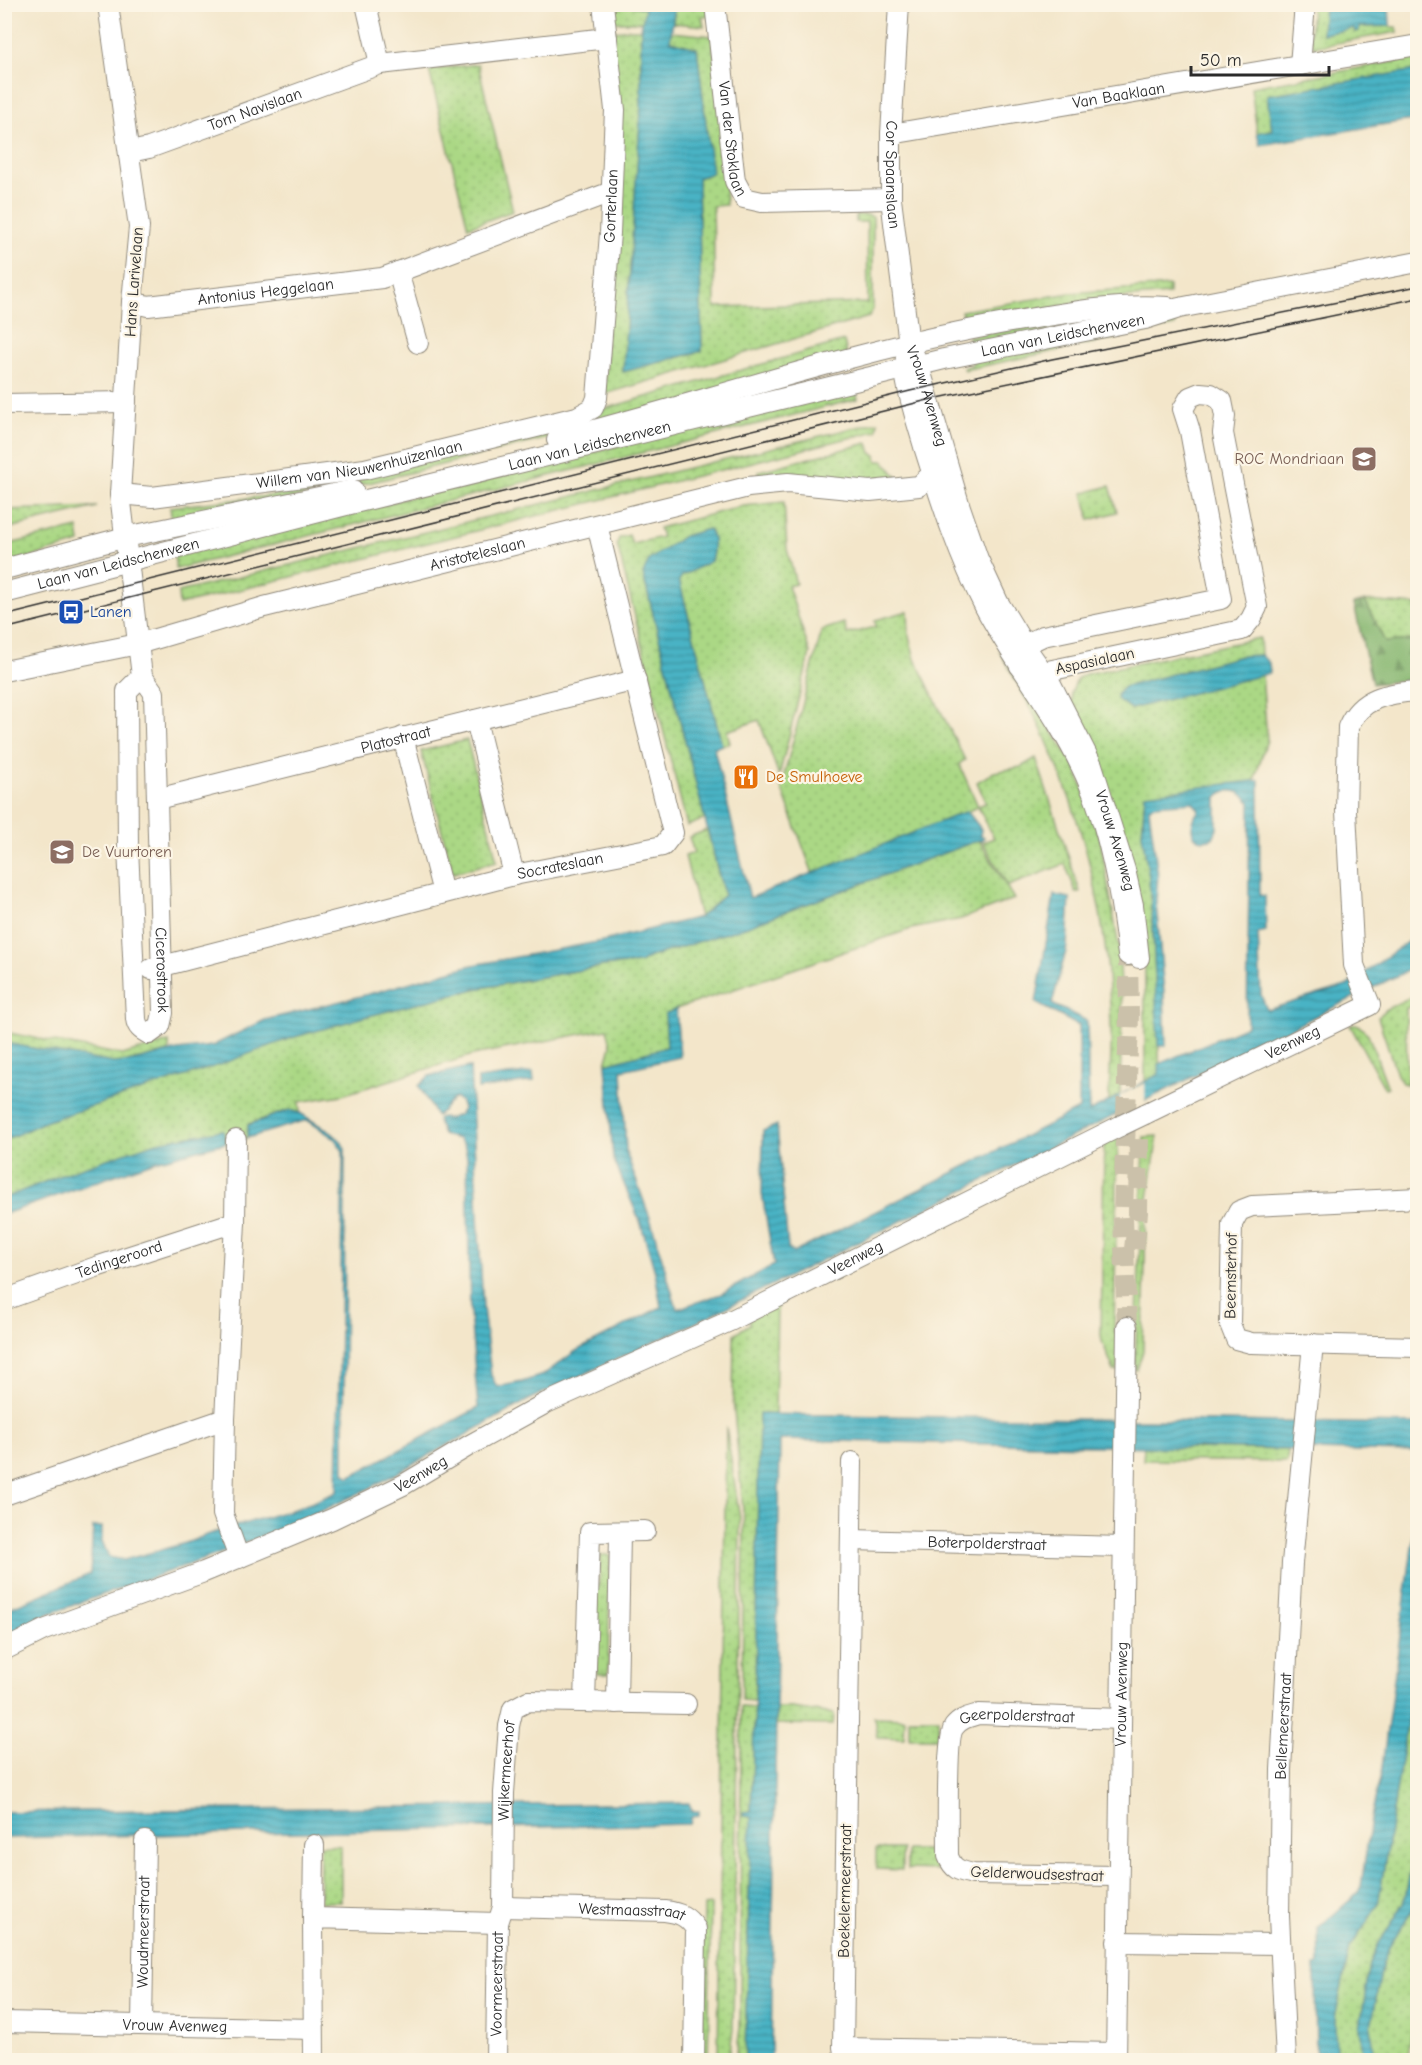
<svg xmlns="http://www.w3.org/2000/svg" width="1422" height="2065" font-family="'Comic Neue',sans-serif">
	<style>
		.grass { fill: url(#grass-dots); stroke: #6b8258; stroke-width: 1.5 }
		.forest { fill: url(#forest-firs); stroke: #5a724e; stroke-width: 1.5 }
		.water { fill: url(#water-rules); stroke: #3a6f78; stroke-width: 1.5 }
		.pier { fill: #f3e6ca }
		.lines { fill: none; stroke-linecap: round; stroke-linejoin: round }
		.minor-tunnel { stroke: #cbc1aa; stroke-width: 20; stroke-dasharray: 20 10; stroke-linecap: butt }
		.minor-casing { stroke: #8f887a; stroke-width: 22 }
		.minor { stroke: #fff; stroke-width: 20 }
		.tram { stroke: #2b2b2b; stroke-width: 1.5 }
		.rail-casing { stroke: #2b2b2b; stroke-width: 7 }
		.rail { stroke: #fcf5e5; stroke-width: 4.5; stroke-dasharray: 14; stroke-linecap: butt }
		.minor-bridge-casing { stroke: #8f887a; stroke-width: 22; stroke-linecap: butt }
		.minor-bridge { stroke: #fff; stroke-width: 20 }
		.labels { text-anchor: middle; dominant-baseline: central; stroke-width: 4.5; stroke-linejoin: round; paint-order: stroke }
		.street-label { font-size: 16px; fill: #2b2b2b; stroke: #fcf5e5 }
		.education-label { font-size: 16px; fill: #785e54; stroke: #fcf5e5; text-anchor: end }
		.transit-label { font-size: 16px; fill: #164399; stroke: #fcf5e5; text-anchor: start }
		.food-label { font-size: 16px; fill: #c56008; stroke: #fcf5e5; text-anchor: start }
	</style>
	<defs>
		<pattern id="grass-dots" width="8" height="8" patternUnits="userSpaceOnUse" patternTransform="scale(1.5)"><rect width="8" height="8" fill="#abd885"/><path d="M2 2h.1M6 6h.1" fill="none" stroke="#93ba73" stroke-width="1.8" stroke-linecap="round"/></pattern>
		<pattern id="forest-firs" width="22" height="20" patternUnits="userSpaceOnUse" patternTransform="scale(1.5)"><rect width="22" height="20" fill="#88b872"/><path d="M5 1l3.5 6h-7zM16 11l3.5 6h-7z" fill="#6f965e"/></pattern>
		<pattern id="water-rules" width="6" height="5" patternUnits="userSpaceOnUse" patternTransform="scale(1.5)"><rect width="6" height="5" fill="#48b3c5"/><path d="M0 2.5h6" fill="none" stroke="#3c92a0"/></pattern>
	</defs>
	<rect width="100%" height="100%" fill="#fcf5e5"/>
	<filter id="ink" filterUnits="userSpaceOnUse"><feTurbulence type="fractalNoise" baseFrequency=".0167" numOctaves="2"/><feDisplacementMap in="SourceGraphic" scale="12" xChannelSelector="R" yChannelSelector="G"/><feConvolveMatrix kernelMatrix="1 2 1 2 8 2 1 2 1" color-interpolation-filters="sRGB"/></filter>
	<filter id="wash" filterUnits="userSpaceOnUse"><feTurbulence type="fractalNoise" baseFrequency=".008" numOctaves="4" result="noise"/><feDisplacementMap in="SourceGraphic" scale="24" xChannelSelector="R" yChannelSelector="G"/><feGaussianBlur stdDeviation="1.35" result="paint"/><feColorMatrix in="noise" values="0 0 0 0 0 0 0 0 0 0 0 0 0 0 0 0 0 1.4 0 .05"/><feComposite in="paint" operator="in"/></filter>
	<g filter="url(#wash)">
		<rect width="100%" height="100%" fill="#f3e6ca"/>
		<!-- grass -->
		<g class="grass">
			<path d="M610 5H631L646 8 643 22H612Z"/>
			<path d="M675 5H708L710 16 702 17 704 26 673 23Z"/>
			<path d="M1312 5H1324L1322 34 1354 28 1355 32 1359 31V27L1390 26V27H1397L1398 32 1314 47 1310 38Z"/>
			<path d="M630 29H641V108L623 372 702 351 698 178 712 173 697 48 670 41 671 32 712 36 729 182 725 185 726 205 713 206 715 307 868 303 867 222H856V215H868L873 217V309L869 317 605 394 614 31Z"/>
			<path d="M1417 58V70L1267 95 1272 130 1257 133 1251 87Z"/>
			<path d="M478 64 513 211 468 227 429 70Z"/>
			<path d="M1169 286V294L1085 301 965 326 961 311 1070 293Z"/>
			<path d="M1152 309 971 349 968 336Z"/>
			<path d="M1175 320V326L964 370 963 368 972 365 973 358Z"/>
			<path d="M844 341 847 354 596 426 369 483 172 522 170 507 294 493V486L600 410Z"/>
			<path d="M855 387 858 399 176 569 174 556Z"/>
			<path d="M878 422 877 431 179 605 178 592Z"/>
			<path d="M868 443 871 453 876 455 877 461H884L899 479 863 483 759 477V471Z"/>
			<path d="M1110 486 1117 512 1090 520 1083 493Z"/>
			<path d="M784 502 787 549 796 584 788 586 810 653 779 776 759 720 727 731 730 743 722 745 679 580 682 576 711 561C714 549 715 540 709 529L684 536 643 574 705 819 687 826 617 544 619 538 629 535 632 544 662 537 659 528 743 506Z"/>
			<path d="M97 507 5 529V510Z"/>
			<path d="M78 528 80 543 5 564V545Z"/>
			<path d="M1365 601 1417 605V640L1385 642Z"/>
			<path d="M908 611 909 636 915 659 965 760 959 764 978 806 986 803 977 782 994 772 1021 767 1036 758 1080 892H1076L1065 864 1008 886 983 842 994 838 978 807 813 874 781 787 822 630 844 623 847 634 876 627 875 620Z"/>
			<path d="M1260 638 1261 655 1241 656 1124 687 1117 694 1131 709 1262 675 1267 740 1254 781 1145 795 1142 834 1149 877 1153 932 1160 1074 1145 1083V946L1067 702 1072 700 1071 693 1078 678 1086 674Z"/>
			<path d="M999 651 1075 766 1100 838 1119 948 1122 1005 1120 1095 1109 1101C1109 1078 1112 1055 1111 1032 1111 1012 1109 992 1108 973 1101 894 1080 816 1048 744 1034 711 1016 681 999 651Z"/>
			<path d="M467 740 497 861 453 873 421 751Z"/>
			<path d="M707 830 724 895 700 917 685 856 694 853 689 837Z"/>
			<path d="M979 840 1014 899 961 919 911 929 676 1009 666 1014 668 1047 606 1064 611 1045 607 1029 473 1055 342 1095 299 1102 300 1113 289 1110 248 1124 247 1138 226 1143 222 1130 69 1172 5 1198 4 1140 44 1122 178 1078 291 1038 368 1016 475 989 603 966 640 963 650 957 742 928Z"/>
			<path d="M1417 994V1005L1406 1008 1407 1084 1402 1083 1397 1075 1378 1017 1388 1008Z"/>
			<path d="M1350 1025H1358L1368 1034 1388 1088 1385 1089Z"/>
			<path d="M4 1032 122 1055 169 1042V1052L127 1062 113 1063 5 1043Z"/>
			<path d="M1118 1135 1114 1333H1118L1117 1371H1114L1102 1341 1101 1335 1104 1148 1106 1141Z"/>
			<path d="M1158 1136 1146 1211 1143 1351 1137 1370H1135L1144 1137Z"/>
			<path d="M777 1304 775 1415H759L755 1701 742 1700 744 1521 733 1399 734 1334 750 1324 749 1318Z"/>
			<path d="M726 1427 740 1519 733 2029 729 2060H718Z"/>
			<path d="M1144 1447 1288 1450 1287 1462 1143 1460Z"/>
			<path d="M600 1555H610L608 1674H597L598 1630 593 1629 594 1586H599Z"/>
			<path d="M1417 1660 1418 1838 1404 1903 1378 1945 1370 1963 1360 2028 1364 2060H1336L1335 2018 1350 1948 1378 1905Z"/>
			<path d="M741 1707 755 1708 751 1812 743 1816H751L745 2060H736L740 2027Z"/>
			<path d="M776 1708H792L834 1714 833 1725 776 1724Z"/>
			<path d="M874 1717 905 1718 904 1738 877 1737Z"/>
			<rect x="909" y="1718" width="29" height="20"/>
			<path d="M320 1845 341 1846V1902H320Z"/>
			<path d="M876 1849H902V1870L876 1869Z"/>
			<path d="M907 1850H936V1870L907 1869Z"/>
			<path d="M1417 1884V2001L1407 2060H1375L1371 2027 1382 1966 1389 1947 1415 1906Z"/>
			<path d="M711 1905 708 2060H701L704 1906Z"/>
		</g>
		<!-- forest -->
		<path class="forest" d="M1365 601 1385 642 1417 640V679L1372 684 1354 604Z"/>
		<!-- water -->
		<g class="water">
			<path d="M631 5H675L670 41 697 48 712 173 698 178 702 351 623 372 641 108V29L645 8Z"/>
			<path d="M1324 5H1389L1390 26 1359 27V31L1355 32 1354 28 1322 34Z"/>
			<path d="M1417 70V119L1260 145 1257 133 1272 130 1267 95 1362 79 1365 77 1368 78Z"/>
			<path d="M709 529C715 539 714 549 711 561L682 576 679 580 722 745 714 748 750 898 967 811 981 829 980 836 984 837 982 841 979 840 742 928 650 957 640 963 603 966 475 989 368 1016 291 1038 219 1065 44 1122 5 1140V1043L113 1063 128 1062 178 1050 212 1046 265 1020 369 994 468 966 603 941 700 917 724 895 643 574 649 560 684 536Z"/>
			<path d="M1261 655 1269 663 1270 673 1131 709 1117 699V694L1124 687 1241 656Z"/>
			<path d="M1259 780 1260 895 1265 896 1266 931 1258 933 1261 995 1267 1010 1346 986 1417 935V966L693 1324 534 1397 370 1488 319 1512 224 1552 48 1614 5 1637V1610L90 1574 93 1527H102V1541L109 1557 124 1560 186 1543 215 1532 298 1508 337 1492 343 1151 335 1139 307 1120 247 1138 248 1125 289 1110 300 1113 332 1133 341 1141 345 1149 344 1472 349 1477 478 1408 470 1312 467 1158 465 1147 459 1139 443 1135 437 1119 441 1117 449 1119 460 1114 463 1109 461 1102 455 1098C446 1103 444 1112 436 1116L419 1086 429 1076 470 1067 483 1308 491 1375 497 1387 522 1382 543 1375 576 1351 661 1307 655 1272 641 1224 613 1158 606 1064 667 1047 665 1014 676 1009 680 1057 622 1070 626 1152 650 1218 677 1309 721 1294 774 1265 762 1194 763 1131 777 1125 788 1248 793 1253 1079 1109V1026L1036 1003 1054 895 1070 898 1067 947 1052 1004 1087 1021 1089 1112 1159 1074V1064L1247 1026 1250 802C1242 791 1228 786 1217 797V829L1213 838C1190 846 1187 825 1199 810L1193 802 1153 805 1149 809 1158 875 1156 902 1164 993 1166 1046H1158L1153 933 1149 877 1142 834 1145 794Z"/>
			<path d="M533 1072 534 1081 478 1089V1079Z"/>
			<path d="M223 1130 226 1143 155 1161 5 1214V1198L69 1172 157 1142Z"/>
			<path d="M759 1414 1417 1424V1452L780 1440 771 2060H745L751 1817 743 1816V1812L751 1811 755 1701Z"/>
			<path d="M1417 1511V1660L1378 1905 1350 1948 1335 2018 1336 2060H1316L1315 1966 1319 1965 1318 1928 1357 1894 1361 1886 1372 1813 1381 1774Z"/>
			<path d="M689 1803 692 1811H699V1815L692 1816 690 1824 5 1838 4 1812Z"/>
			<path d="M1417 1838 1418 1884 1415 1906 1389 1947 1382 1966 1371 2027 1375 2060H1364L1360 2028 1370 1963 1378 1945 1404 1903Z"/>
		</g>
		<!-- pier -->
		<path class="pier" d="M1145 1083V1103L1120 1115V1095Z"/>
	</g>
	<g filter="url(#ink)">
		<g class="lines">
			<!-- minor-tunnel -->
			<g class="minor-tunnel">
				<path d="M1134 1249 1138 1213 1139 1135"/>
				<path d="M1127 1327 1123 1216 1129 1015 1128 955"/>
			</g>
			<!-- minor casing -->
			<g class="minor-casing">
				<g id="minor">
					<path id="s1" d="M108 4 139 227 132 302 120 494 142 676 154 693 163 1013 160 1026 149 1034C141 1030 137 1027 136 1019L128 848 127 691 142 676"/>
					<path d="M366 4 380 64"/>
					<path id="s2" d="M715 4 735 181 744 198 762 202 891 199"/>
					<path id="s3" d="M899 4 891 134V199L909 344"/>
					<path d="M1300 65 1305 4"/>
					<path id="s4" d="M891 134 1418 45"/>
					<path id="s5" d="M130 152 149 148 380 64 607 38"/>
					<path d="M398 272 418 343"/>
					<path id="s6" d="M132 302 148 306 382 278 611 192"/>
					<path d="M1200 393 1211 394 1222 401 1225 416 1223 433 1257 607 1251 619 1242 630 1043 672 1020 666 1024 645 1043 636 1221 599 1190 431 1183 409 1190 397Z"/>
					<path d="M4 404 126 402"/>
					<path d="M557 440C706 402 853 350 1005 323 1058 314 1114 303 1168 307"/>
					<path id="s7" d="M120 494 152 497 365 469 577 417 593 408 597 398 610 233 615 110 603 4"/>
					<path d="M4 569 126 537 353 490"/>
					<path id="s8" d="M4 593 346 505 871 377 944 359 1145 319 1179 308 1418 262"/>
					<path id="s9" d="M4 671 138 644 264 607 748 487 788 483 870 491 919 486 932 474 943 470"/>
					<path d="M476 720 514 875"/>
					<path d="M403 737 443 893"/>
					<path id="s10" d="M157 799 636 680"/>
					<path id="s11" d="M1128 955C1121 894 1109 822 1081 766 1054 710 1014 662 985 607 959 557 942 504 925 450 918 425 908 397 905 371 904 363 907 353 909 344L919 366 960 507 978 559 998 602 1024 645 1050 682 1092 765 1125 870 1133 905 1139 958"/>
					<path id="s12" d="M151 969 514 875 663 846 673 833 597 525"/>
					<path id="s13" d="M1145 1114 1370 1005 1354 965 1346 811 1348 727C1361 697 1388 693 1418 691"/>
					<path d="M1418 1198 1252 1206 1239 1211 1232 1224 1230 1324 1236 1339 1251 1343 1418 1347"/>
					<path d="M235 1222 236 1140"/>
					<path id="s14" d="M4 1300 96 1267 235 1222 225 1419 4 1495"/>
					<path d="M225 1419 223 1514 239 1558"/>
					<path d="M852 1462 843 2048 1116 2053"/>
					<path id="s15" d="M851 1540 1123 1547"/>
					<path id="s16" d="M4 1650 44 1630 204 1572 332 1519 403 1485 470 1445 546 1403 732 1320 1120 1126"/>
					<path d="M585 1702 590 1532 645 1531"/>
					<path d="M617 1703 620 1533"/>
					<path id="s17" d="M1118 1876 973 1874C960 1871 953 1870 948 1856 948 1836 946 1738 954 1727 961 1718 969 1717 979 1714L1121 1719"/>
					<path id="s18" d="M503 1907 665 1911C680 1913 687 1916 696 1929L694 2060"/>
					<path d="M313 1918 314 1845"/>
					<path d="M1117 1942 1280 1944"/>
					<path id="s19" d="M4 2022 313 2029"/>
					<path id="s20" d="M142 2024 145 1841"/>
					<path d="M314 2060 313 1918 498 1923"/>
					<path id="s21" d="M496 2060 498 1923 503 1907 504 1793 509 1726 513 1709 528 1701 686 1704"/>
					<path id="s22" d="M1116 2060 1127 1327"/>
					<path id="s23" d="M1286 2060 1279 1916 1281 1770 1292 1563 1313 1344"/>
				</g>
			</g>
			<!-- minor -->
			<use href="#minor" class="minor"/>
			<!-- tram -->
			<g class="tram">
				<path d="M4 616 910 391 1052 359 1418 286"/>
				<path d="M4 629 928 400 1418 298"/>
			</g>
			<!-- rail casing -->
			<g class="rail-casing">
				<path id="rail" d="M1417 2060 1418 2059"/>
			</g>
			<!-- rail -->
			<use href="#rail" class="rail"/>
			<!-- minor-bridge casing -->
			<g class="minor-bridge-casing">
				<path id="minor-bridge" d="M1120 1126 1145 1114"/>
			</g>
			<!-- minor-bridge -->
			<use href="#minor-bridge" class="minor-bridge"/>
		</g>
	</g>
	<!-- icons -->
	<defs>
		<g id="university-square" transform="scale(1.35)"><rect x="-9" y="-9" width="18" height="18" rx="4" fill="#8d6e63" stroke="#fcf5e5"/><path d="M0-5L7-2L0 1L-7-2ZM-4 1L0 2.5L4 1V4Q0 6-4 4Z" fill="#fff"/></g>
		<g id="bus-square" transform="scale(1.35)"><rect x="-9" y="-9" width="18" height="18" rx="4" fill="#1a4fb4" stroke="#fcf5e5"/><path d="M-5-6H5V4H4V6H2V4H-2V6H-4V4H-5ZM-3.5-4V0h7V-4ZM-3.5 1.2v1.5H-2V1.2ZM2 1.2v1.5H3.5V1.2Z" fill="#fff"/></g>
		<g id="restaurant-square" transform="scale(1.35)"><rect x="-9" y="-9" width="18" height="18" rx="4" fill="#e8710a" stroke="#fcf5e5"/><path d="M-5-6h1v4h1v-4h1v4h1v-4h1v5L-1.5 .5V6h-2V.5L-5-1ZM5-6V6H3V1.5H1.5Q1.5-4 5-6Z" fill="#fff"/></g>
		<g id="school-square" transform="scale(1.35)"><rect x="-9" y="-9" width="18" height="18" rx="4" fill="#8d6e63" stroke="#fcf5e5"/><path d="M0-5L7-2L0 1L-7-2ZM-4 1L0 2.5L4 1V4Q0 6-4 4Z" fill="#fff"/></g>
	</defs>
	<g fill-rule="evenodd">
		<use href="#university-square" x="1364" y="459"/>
		<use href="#bus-square" x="71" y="612"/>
		<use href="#restaurant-square" x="746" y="777"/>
		<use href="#school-square" x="62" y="852"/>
	</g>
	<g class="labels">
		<!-- street labels -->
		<g class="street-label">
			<text stroke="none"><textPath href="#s4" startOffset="231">Van Baaklaan</textPath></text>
			<text stroke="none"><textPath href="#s5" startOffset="132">Tom Navislaan</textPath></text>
			<text stroke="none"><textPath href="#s2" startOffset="136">Van der Stoklaan</textPath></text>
			<text stroke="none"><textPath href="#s3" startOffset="171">Cor Spaanslaan</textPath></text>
			<text stroke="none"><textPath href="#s7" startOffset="687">Gorterlaan</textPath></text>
			<text transform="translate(134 282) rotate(-86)">Hans Larivelaan</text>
			<text stroke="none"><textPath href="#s6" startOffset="135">Antonius Heggelaan</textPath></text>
			<text stroke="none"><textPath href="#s8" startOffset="1090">Laan van Leidschenveen</textPath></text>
			<text stroke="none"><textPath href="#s11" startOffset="714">Vrouw Avenweg</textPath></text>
			<text stroke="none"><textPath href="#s8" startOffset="604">Laan van Leidschenveen</textPath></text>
			<text stroke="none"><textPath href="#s7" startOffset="242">Willem van Nieuwenhuizenlaan</textPath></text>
			<text stroke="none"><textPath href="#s9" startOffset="488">Aristoteleslaan</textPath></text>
			<text stroke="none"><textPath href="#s8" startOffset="118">Laan van Leidschenveen</textPath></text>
			<text transform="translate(1095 661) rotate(-12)">Aspasialaan</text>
			<text stroke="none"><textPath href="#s10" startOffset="246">Platostraat</textPath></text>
			<text stroke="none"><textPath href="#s11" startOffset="1200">Vrouw Avenweg</textPath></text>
			<text stroke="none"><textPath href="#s12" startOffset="422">Socrateslaan</textPath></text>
			<text stroke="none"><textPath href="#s1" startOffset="974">Cicerostrook</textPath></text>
			<text stroke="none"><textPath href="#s13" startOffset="164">Veenweg</textPath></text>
			<text stroke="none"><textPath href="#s16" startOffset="939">Veenweg</textPath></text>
			<text stroke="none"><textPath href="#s14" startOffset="122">Tedingeroord</textPath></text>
			<text transform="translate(1231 1276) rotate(-89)">Beemsterhof</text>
			<text stroke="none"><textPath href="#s16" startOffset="453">Veenweg</textPath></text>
			<text stroke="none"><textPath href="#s15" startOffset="136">Boterpolderstraat</textPath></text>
			<text stroke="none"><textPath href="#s22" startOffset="366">Vrouw Avenweg</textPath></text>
			<text stroke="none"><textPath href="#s17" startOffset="374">Geerpolderstraat</textPath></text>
			<text stroke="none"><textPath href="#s23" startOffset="334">Bellemeerstraat</textPath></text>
			<text stroke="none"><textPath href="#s21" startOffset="290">Wijkermeerhof</textPath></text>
			<text transform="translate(1037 1874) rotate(2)">Gelderwoudsestraat</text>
			<text transform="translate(845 1891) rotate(-89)">Boekelermeerstraat</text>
			<text stroke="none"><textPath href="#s18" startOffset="129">Westmaasstraat</textPath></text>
			<text stroke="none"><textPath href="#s20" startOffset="92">Woudmeerstraat</textPath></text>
			<text stroke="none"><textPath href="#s21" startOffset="76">Voormeerstraat</textPath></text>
			<text stroke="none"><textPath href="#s19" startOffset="171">Vrouw Avenweg</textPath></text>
		</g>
		<!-- education labels -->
		<g class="education-label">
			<text x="1344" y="459">ROC Mondriaan</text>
			<text x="82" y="852" text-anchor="start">De Vuurtoren</text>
		</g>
		<!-- transit labels -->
		<g class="transit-label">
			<text x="90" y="612">Lanen</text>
		</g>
		<!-- food labels -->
		<g class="food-label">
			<text x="766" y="777">De Smulhoeve</text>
		</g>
	</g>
	<!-- margin -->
	<rect width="1422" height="2065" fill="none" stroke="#fcf5e5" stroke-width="24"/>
	<!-- scale -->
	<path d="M1191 66v9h138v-9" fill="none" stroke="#2b2b2b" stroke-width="3"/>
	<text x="1200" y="66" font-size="18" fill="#2b2b2b" stroke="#fcf5e5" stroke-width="4.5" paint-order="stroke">50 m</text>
</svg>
